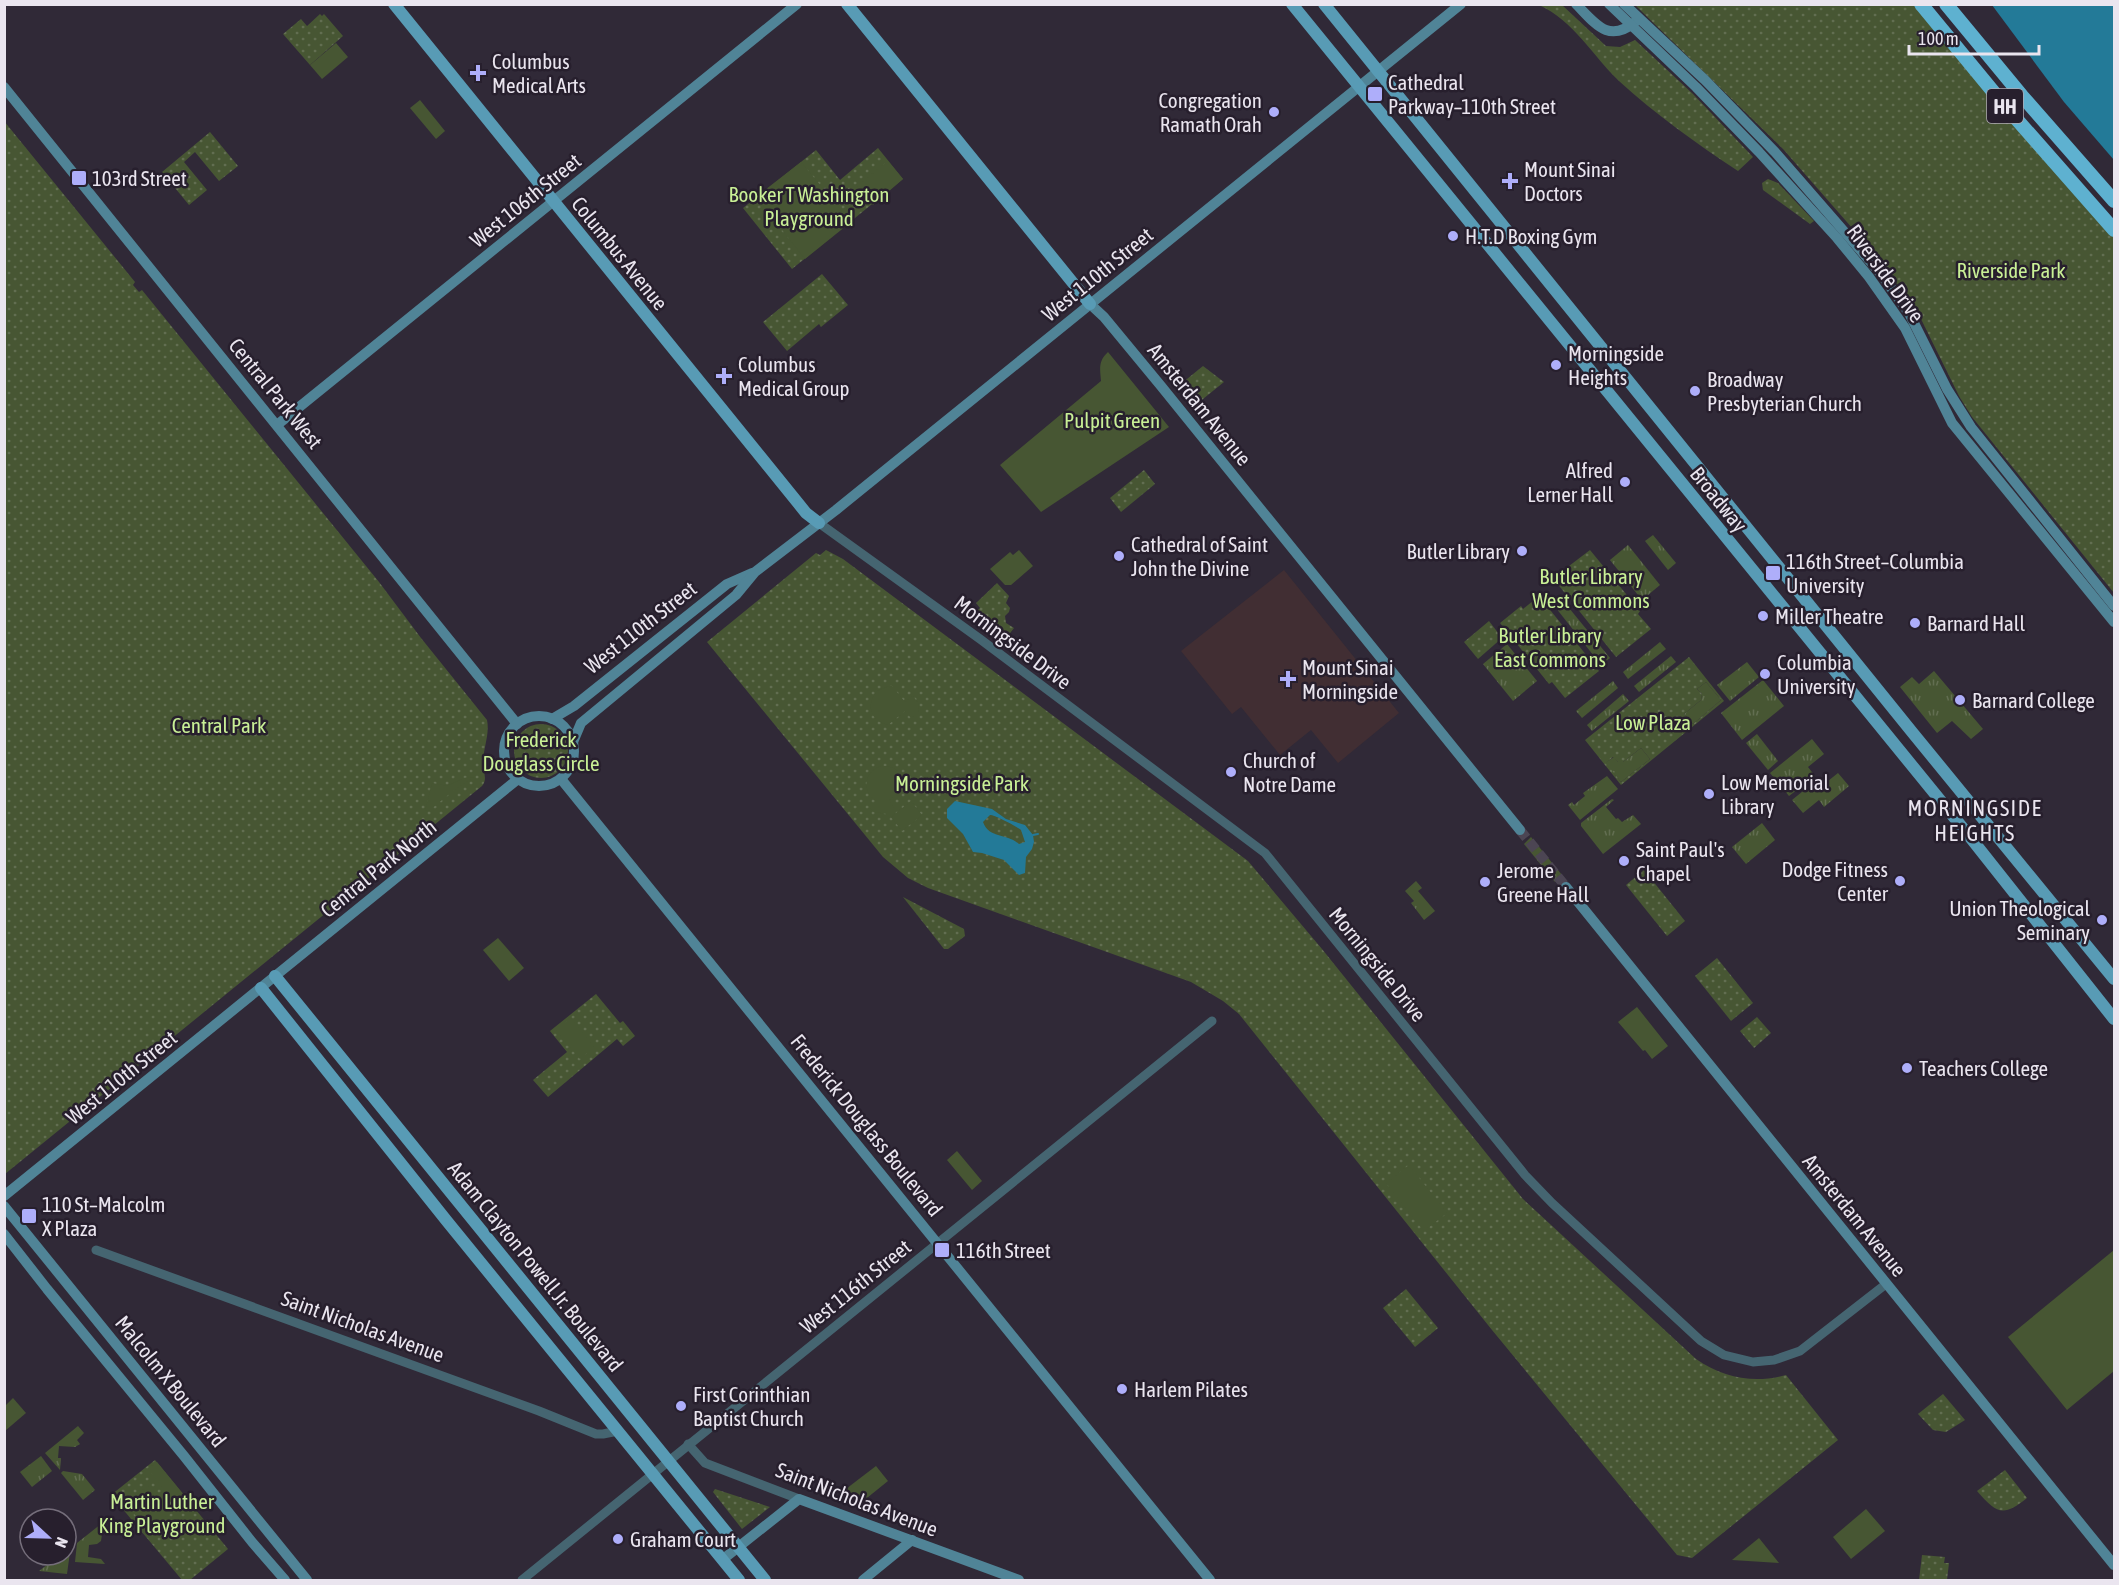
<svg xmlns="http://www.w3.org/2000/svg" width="2119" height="1585" font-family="'Asap Condensed',sans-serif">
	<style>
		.medical { fill: #412e33 }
		.grass { fill: url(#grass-tufts) }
		.park { fill: url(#park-dots); fill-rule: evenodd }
		.garden { fill: #475633 }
		.water { fill: #237a98; fill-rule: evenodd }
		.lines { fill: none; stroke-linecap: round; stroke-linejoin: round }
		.stream { stroke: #237a98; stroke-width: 2 }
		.secondary-tunnel { stroke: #4c4553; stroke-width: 10; stroke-dasharray: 10 5; stroke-linecap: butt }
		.tertiary { stroke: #456571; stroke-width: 9 }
		.secondary { stroke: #508497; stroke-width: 10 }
		.primary { stroke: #589bb5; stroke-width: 12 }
		.motorway { stroke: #5eb1d0; stroke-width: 14 }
		.poi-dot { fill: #aeaefa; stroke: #271f2d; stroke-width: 2 }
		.labels { text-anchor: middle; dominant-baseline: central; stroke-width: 5; stroke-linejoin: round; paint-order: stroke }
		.shield { fill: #271f2d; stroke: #b0aab5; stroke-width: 1.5 }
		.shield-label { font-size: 20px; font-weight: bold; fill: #eae5ef }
		.poi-label { font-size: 21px; fill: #eae5ef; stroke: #271f2d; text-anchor: start }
		.park-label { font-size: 21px; fill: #c9f096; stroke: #271f2d }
		.street-label { font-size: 21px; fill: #eae5ef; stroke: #271f2d }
		.neighbourhood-label { font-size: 22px; letter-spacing: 1.5px; fill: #eae5ef; stroke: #271f2d }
	</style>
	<defs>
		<pattern id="grass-tufts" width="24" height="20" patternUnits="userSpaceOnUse" patternTransform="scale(1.5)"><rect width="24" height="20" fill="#475633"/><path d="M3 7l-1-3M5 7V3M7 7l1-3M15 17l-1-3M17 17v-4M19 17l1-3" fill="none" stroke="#626e51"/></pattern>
		<pattern id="park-dots" width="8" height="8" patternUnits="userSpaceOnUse" patternTransform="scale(1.5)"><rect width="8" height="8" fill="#475633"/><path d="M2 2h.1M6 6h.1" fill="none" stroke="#626e51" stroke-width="1.8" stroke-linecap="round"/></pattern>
	</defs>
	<rect width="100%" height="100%" fill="#302937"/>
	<!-- medical -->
	<path class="medical" d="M1284 570 1399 713 1338 763 1311 730 1280 755 1241 707 1232 714 1181 651Z"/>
	<!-- grass -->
	<g class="grass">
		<path d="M1653 535 1676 563 1668 570 1645 541Z"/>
		<path d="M1628 545 1660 585 1642 600 1610 560Z"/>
		<path d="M1560 597 1610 658 1601 665 1552 603Z"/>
		<path d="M1660 642 1666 649 1628 679 1623 672Z"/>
		<path d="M1507 644 1537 681 1513 701 1483 664Z"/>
		<path d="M1671 656 1676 662 1639 692 1634 686Z"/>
		<path d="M1747 662 1759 677 1730 701 1717 685Z"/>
		<path d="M1934 671 1983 729 1971 739 1952 721 1937 733 1900 687 1912 677 1919 684Z"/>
		<path d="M1763 680 1784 706 1742 740 1721 713Z"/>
		<path d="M1613 681 1618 688 1582 718 1576 711Z"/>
		<path d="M1706 682 1721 700 1693 724 1684 714 1701 700 1702 694 1697 689Z"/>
		<path d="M1623 694 1629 701 1592 731 1587 725Z"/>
		<path d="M1757 734 1778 761 1768 770 1746 743Z"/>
		<path d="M1812 739 1824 754 1808 767 1815 776 1789 796 1770 773Z"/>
		<path d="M1641 748 1650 759 1621 782 1605 763 1614 757 1618 762H1623Z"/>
		<path d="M1838 773 1849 786 1824 807 1819 800 1803 813 1792 800 1818 779 1823 785Z"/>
		<path d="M1607 776 1618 789 1580 820 1568 805 1572 802 1574 805 1585 796 1583 793Z"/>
		<path d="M1612 799 1614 800 1606 807 1616 819 1618 818 1622 822 1633 815 1641 824 1603 854 1581 826V823Z"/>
		<path d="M1762 823 1775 840 1746 864 1732 847Z"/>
		<path d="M1531 837 1562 875 1555 882 1524 844Z"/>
		<path d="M1416 881 1422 888 1418 891 1435 911 1424 920 1411 903 1414 901 1405 891Z"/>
		<path d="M78 1426 84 1433 77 1440 80 1444 75 1447 59 1446 58 1458H61L60 1470 45 1453Z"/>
		<path d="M41 1456 52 1471 32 1487 20 1472Z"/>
		<path d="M63 1471 82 1474 95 1490 83 1500 61 1473Z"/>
		<path d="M101 1524 103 1527 101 1541 97 1544 89 1545 88 1557 101 1559 105 1564 75 1562 77 1543Z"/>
		<path d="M66 1550 70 1552 67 1574 39 1571 60 1555H66Z"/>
	</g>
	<!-- park -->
	<g class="park">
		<path d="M1539 5H1562L1606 46 1620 47 1635 40 1693 94 1753 157 1738 171C1697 144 1655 114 1619 81 1592 55 1574 21 1539 5Z"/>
		<path d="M1635 5H1921L2114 230V593L1972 417 1959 396 1921 319 1881 261 1783 149Z"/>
		<path d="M320 14 322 16 324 14 343 36 310 65 283 34 301 19 307 26Z"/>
		<path d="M4 121 135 282 133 285 139 292 142 290 379 582 421 638 487 720C490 734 483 749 483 763 483 772 488 779 482 786L5 1174Z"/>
		<path d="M210 132 238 166 219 181 195 152 184 162 207 190 189 205 162 172Z"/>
		<path d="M878 148 903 179 792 269 743 208 816 150 840 180Z"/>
		<path d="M1768 179 1778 183 1814 221 1810 224 1763 190 1762 183Z"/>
		<path d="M822 274 848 305 821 327 819 324 787 351 763 322Z"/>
		<path d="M1203 366 1224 382 1198 403 1182 383Z"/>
		<path d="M1144 470 1155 484 1121 512 1110 498Z"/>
		<path d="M826 550 843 559 1248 861 1322 949 1523 1199 1696 1359C1724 1378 1754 1384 1786 1375L1838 1440 1692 1558 1677 1555 1492 1330 1239 1014 1223 1001 1191 982 928 888 908 878 883 857 707 642 816 553 820 555Z"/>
		<path d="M1590 550 1640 611 1638 614 1651 629 1616 657 1556 582 1571 570 1569 566Z"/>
		<path d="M997 583 1009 596 1006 603 1010 608 1009 612 1005 616 1006 623 1014 628 1007 637 978 610 980 608 976 603Z"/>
		<path d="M1539 596 1599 671 1565 698 1552 682 1549 684 1500 623 1521 606 1523 609Z"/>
		<path d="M1489 621 1502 638 1478 659 1464 642Z"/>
		<path d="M1689 657 1724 701 1621 785 1585 740ZM1706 682 1721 700 1693 724 1684 714 1701 700 1702 694 1697 689ZM1641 748 1650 759 1621 782 1606 763 1613 757 1618 762H1623Z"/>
		<circle cx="541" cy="751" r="27"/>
		<path d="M1644 870 1685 921 1667 936 1626 885Z"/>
		<path d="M903 897 964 929 965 936 948 949H944Z"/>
		<path d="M1717 958 1753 1003 1731 1021 1695 976Z"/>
		<path d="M596 994 620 1023 623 1021 635 1036 623 1046 617 1039 548 1097 533 1080 567 1052 550 1031Z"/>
		<path d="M1757 1017 1771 1033 1754 1048 1740 1031Z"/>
		<path d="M1406 1289 1438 1328 1415 1347 1383 1308Z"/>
		<path d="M1943 1394 1965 1420 1946 1432 1933 1430 1918 1414Z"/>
		<path d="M155 1460 228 1549 190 1580H182L111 1495Z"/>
		<path d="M2005 1470 2027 1498C2003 1517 1997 1514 1977 1491Z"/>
		<path d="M715 1489 770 1507 742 1529 713 1492Z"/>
		<path d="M1922 1555 1945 1557 1944 1563H1949L1947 1580H1919Z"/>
	</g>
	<!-- garden -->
	<g class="garden">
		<path d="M336 43 348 57 322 79 310 65Z"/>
		<path d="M420 100 445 131 436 139 410 108Z"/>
		<path d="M888 161 903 179 873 205 857 186Z"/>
		<path d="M801 162 851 222 805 259 756 197Z"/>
		<path d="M1108 352 1169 427 1041 512 1000 465 1101 381C1100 369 1098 361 1108 352Z"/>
		<path d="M1019 550 1033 566 1011 585H1005L990 569 1010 552 1013 555Z"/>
		<path d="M889 686H892L905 702 913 696 919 704 918 712 911 718 905 711 888 725C871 721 865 705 877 691Z"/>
		<path d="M881 766C896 765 905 774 904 789L889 800 894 808 887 814 874 812 870 808 877 802C861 791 864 772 881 766Z"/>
		<path d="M474 777 453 791 430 810 425 811 432 783 448 786 463 778Z"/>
		<path d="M911 801 922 815 902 831 891 817Z"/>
		<path d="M498 938 524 968 509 981 483 950Z"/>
		<path d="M1637 1007 1668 1046 1652 1059 1645 1050 1643 1051 1618 1022Z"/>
		<path d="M571 1018 594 1047 580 1059 556 1030Z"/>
		<path d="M957 1151 982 1181 972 1190 947 1160Z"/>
		<path d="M1409 1165 1447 1213 1424 1231 1386 1183Z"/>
		<path d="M2114 1250V1371L2067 1410 2008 1337Z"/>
		<path d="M13 1398 26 1413 5 1431V1406Z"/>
		<path d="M157 1462 189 1501 179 1509 148 1469Z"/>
		<path d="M876 1466 888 1481 862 1502 838 1495Z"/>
		<path d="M148 1486 159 1498 136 1516 125 1504Z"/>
		<path d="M160 1500 171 1513 148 1531 137 1519Z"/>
		<path d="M1866 1509 1885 1531 1851 1559 1833 1537Z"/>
		<path d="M1759 1538 1779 1563 1732 1560Z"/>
	</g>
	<!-- water -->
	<g class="water">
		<path d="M1992 5H2114V160L2064 102Z"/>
		<path d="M955 801 992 809 1006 819 1025 825 1033 835 1034 842 1032 849 1026 857 1025 873 1019 875 1004 860 982 853 973 852 963 834 947 818V809ZM990 815C995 815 1016 826 1021 830L1025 842 1019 844C1007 833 989 839 983 822Z"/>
	</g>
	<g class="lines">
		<!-- stream -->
		<path class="stream" d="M1033 835 1038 834"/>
		<!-- secondary-tunnel -->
		<path class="secondary-tunnel" d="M1520 830 1566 887"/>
		<!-- tertiary -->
		<g class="tertiary">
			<path d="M819 523 980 639 1265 853 1525 1175 1552 1203 1701 1341 1724 1355 1753 1362 1774 1360 1800 1351 1886 1284"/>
			<path d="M96 1250 539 1411 596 1434H603L618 1431"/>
			<path d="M688 1444 705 1463 799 1499"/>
			<path d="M522 1580 1212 1021"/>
		</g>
		<!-- secondary -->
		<g class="secondary">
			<path d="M1576 4C1595 23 1608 44 1635 22"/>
			<path d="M1609 4 1696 87 1759 152 1837 238 1869 277 1905 328 1952 423 2114 622"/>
			<path d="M1624 4 1705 80 1775 152 1882 275 1909 313 1947 389 1971 427 2114 606"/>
			<path d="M4 87 517 724"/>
			<path d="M1090 304 1104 317 1161 386 1520 830"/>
			<path d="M277 425 797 4"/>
			<circle cx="539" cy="751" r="35"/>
			<path d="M552 719 574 706 727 584 752 573"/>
			<path d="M573 742 581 723 736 595 755 572 836 510 1461 4"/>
			<path d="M561 779 1210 1580"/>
			<path d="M1566 887 2114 1565"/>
			<path d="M4 1196 518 779"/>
			<path d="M4 1206 307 1580"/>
			<path d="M4 1234 47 1289 184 1456 252 1542 285 1580"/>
			<path d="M722 1560 799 1499 1019 1580"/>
			<path d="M863 1580 912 1540"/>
		</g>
		<!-- primary -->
		<g class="primary">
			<path d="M394 4 798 503 806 513 819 523"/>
			<path d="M847 4 1090 304"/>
			<path d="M1292 4 1962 827 2114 1019"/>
			<path d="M1324 4 1912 732 2114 979"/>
			<path d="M275 976 765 1580"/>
			<path d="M261 988 446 1220 739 1580"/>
		</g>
		<!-- motorway -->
		<g class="motorway">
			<path d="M1921 4 2005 106 2114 230"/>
			<path d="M1946 4 2022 96 2114 201"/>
		</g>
	</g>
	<!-- markers -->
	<g class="poi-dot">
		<path d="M475 64h6v6h6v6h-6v6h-6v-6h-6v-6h6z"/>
		<rect x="1367" y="86" width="16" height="16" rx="3"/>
		<circle cx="1274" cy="112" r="6"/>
		<rect x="71" y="170" width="16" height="16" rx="3"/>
		<path d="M1507 172h6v6h6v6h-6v6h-6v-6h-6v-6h6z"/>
		<circle cx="1453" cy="236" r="6"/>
		<circle cx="1556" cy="365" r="6"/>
		<path d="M721 367h6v6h6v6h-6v6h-6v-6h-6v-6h6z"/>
		<circle cx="1695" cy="391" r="6"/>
		<circle cx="1625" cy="482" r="6"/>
		<circle cx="1522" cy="551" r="6"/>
		<circle cx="1119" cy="556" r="6"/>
		<rect x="1765" y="565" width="16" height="16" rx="3"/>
		<circle cx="1763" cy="616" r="6"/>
		<circle cx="1915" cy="623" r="6"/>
		<circle cx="1765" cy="674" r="6"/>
		<path d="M1285 670h6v6h6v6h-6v6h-6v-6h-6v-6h6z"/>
		<circle cx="1960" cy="700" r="6"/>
		<circle cx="1231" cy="772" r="6"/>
		<circle cx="1709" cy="794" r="6"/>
		<circle cx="1624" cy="861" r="6"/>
		<circle cx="1900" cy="881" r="6"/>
		<circle cx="1485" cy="882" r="6"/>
		<circle cx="2102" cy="920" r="6"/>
		<circle cx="1907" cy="1068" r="6"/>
		<rect x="21" y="1208" width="16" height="16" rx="3"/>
		<rect x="934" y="1242" width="16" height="16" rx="3"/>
		<circle cx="1122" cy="1389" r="6"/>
		<circle cx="681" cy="1406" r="6"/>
		<circle cx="618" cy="1539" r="6"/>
	</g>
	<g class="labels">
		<!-- shield labels -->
		<rect class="shield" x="1987" y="89" width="36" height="34" rx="4.5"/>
		<g class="shield-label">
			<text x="2005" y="106">HH</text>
		</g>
		<!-- poi labels -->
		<g class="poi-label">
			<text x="492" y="61">Columbus<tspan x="492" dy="24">Medical Arts</tspan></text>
			<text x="1388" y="82">Cathedral<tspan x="1388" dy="24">Parkway–110th Street</tspan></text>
			<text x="1262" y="100" text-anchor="end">Congregation<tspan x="1262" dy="24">Ramath Orah</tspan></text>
			<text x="1524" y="169">Mount Sinai<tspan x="1524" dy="24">Doctors</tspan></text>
			<text x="92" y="178">103rd Street</text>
			<text x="1465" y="236">H.T.D Boxing Gym</text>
			<text x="1568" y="353">Morningside<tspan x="1568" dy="24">Heights</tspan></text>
			<text x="738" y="364">Columbus<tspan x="738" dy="24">Medical Group</tspan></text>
			<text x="1707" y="379">Broadway<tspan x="1707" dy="24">Presbyterian Church</tspan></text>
			<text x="1613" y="470" text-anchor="end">Alfred<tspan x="1613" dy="24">Lerner Hall</tspan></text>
			<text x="1131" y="544">Cathedral of Saint<tspan x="1131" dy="24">John the Divine</tspan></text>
			<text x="1510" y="551" text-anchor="end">Butler Library</text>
			<text x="1786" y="561">116th Street–Columbia<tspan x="1786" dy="24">University</tspan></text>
			<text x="1775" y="616">Miller Theatre</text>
			<text x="1927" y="623">Barnard Hall</text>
			<text x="1777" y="662">Columbia<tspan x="1777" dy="24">University</tspan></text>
			<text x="1302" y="667">Mount Sinai<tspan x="1302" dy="24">Morningside</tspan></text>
			<text x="1972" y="700">Barnard College</text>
			<text x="1243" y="760">Church of<tspan x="1243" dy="24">Notre Dame</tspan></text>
			<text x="1721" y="782">Low Memorial<tspan x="1721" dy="24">Library</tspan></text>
			<text x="1636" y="849">Saint Paul's<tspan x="1636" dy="24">Chapel</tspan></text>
			<text x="1888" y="869" text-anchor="end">Dodge Fitness<tspan x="1888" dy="24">Center</tspan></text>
			<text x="1497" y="870">Jerome<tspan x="1497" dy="24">Greene Hall</tspan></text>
			<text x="2090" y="908" text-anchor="end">Union Theological<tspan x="2090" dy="24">Seminary</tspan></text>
			<text x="1919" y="1068">Teachers College</text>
			<text x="42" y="1204">110 St–Malcolm<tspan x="42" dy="24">X Plaza</tspan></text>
			<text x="956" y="1250">116th Street</text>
			<text x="1134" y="1389">Harlem Pilates</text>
			<text x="693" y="1394">First Corinthian<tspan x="693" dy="24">Baptist Church</tspan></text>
			<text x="630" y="1539">Graham Court</text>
		</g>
		<!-- park labels -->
		<g class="park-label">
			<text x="809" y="194">Booker T Washington<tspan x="809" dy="24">Playground</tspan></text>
			<text x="2011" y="270">Riverside Park</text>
			<text x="1112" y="420">Pulpit Green</text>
			<text x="1591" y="576">Butler Library<tspan x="1591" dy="24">West Commons</tspan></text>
			<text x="1550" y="635">Butler Library<tspan x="1550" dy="24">East Commons</tspan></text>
			<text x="1653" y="722">Low Plaza</text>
			<text x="219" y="725">Central Park</text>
			<text x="541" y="739">Frederick<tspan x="541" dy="24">Douglass Circle</tspan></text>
			<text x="962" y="783">Morningside Park</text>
			<text x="162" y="1501">Martin Luther<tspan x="162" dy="24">King Playground</tspan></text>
		</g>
		<!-- street labels -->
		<g class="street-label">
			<text transform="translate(525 200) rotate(-39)">West 106th Street</text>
			<text transform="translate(620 253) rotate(51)">Columbus Avenue</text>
			<text transform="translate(1886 273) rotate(54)">Riverside Drive</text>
			<text transform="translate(1097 274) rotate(-39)">West 110th Street</text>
			<text transform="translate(276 393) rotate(51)">Central Park West</text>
			<text transform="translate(1200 404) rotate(51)">Amsterdam Avenue</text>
			<text transform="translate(1719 499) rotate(51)">Broadway</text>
			<text transform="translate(640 627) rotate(-38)">West 110th Street</text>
			<text transform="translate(1013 642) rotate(37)">Morningside Drive</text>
			<text transform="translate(378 868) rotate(-39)">Central Park North</text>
			<text transform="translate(1378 964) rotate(51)">Morningside Drive</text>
			<text transform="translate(121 1077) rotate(-39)">West 110th Street</text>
			<text transform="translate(867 1125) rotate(51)">Frederick Douglass Boulevard</text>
			<text transform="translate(1855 1215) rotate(51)">Amsterdam Avenue</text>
			<text transform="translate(536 1266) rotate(51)">Adam Clayton Powell Jr. Boulevard</text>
			<text transform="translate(855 1286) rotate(-39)">West 116th Street</text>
			<text transform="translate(363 1326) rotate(20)">Saint Nicholas Avenue</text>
			<text transform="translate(171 1381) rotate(51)">Malcolm X Boulevard</text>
			<text transform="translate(857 1499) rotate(21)">Saint Nicholas Avenue</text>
		</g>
		<!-- neighbourhood labels -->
		<g class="neighbourhood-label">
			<text x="1975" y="808">MORNINGSIDE<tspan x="1975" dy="25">HEIGHTS</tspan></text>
		</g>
	</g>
	<!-- border -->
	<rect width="2119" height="1585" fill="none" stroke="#eae5ef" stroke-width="12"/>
	<!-- north arrow -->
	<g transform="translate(48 1537) rotate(112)"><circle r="28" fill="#271f2d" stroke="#756e7b" stroke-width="1.5"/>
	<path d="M0-4.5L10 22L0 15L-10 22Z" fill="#aeaefa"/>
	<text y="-9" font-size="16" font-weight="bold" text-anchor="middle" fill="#eae5ef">N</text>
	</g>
	<!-- scale -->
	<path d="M1909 45v9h130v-9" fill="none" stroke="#eae5ef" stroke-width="3"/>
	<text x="1918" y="45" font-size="18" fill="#eae5ef" stroke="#271f2d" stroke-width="4.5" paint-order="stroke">100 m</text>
</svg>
